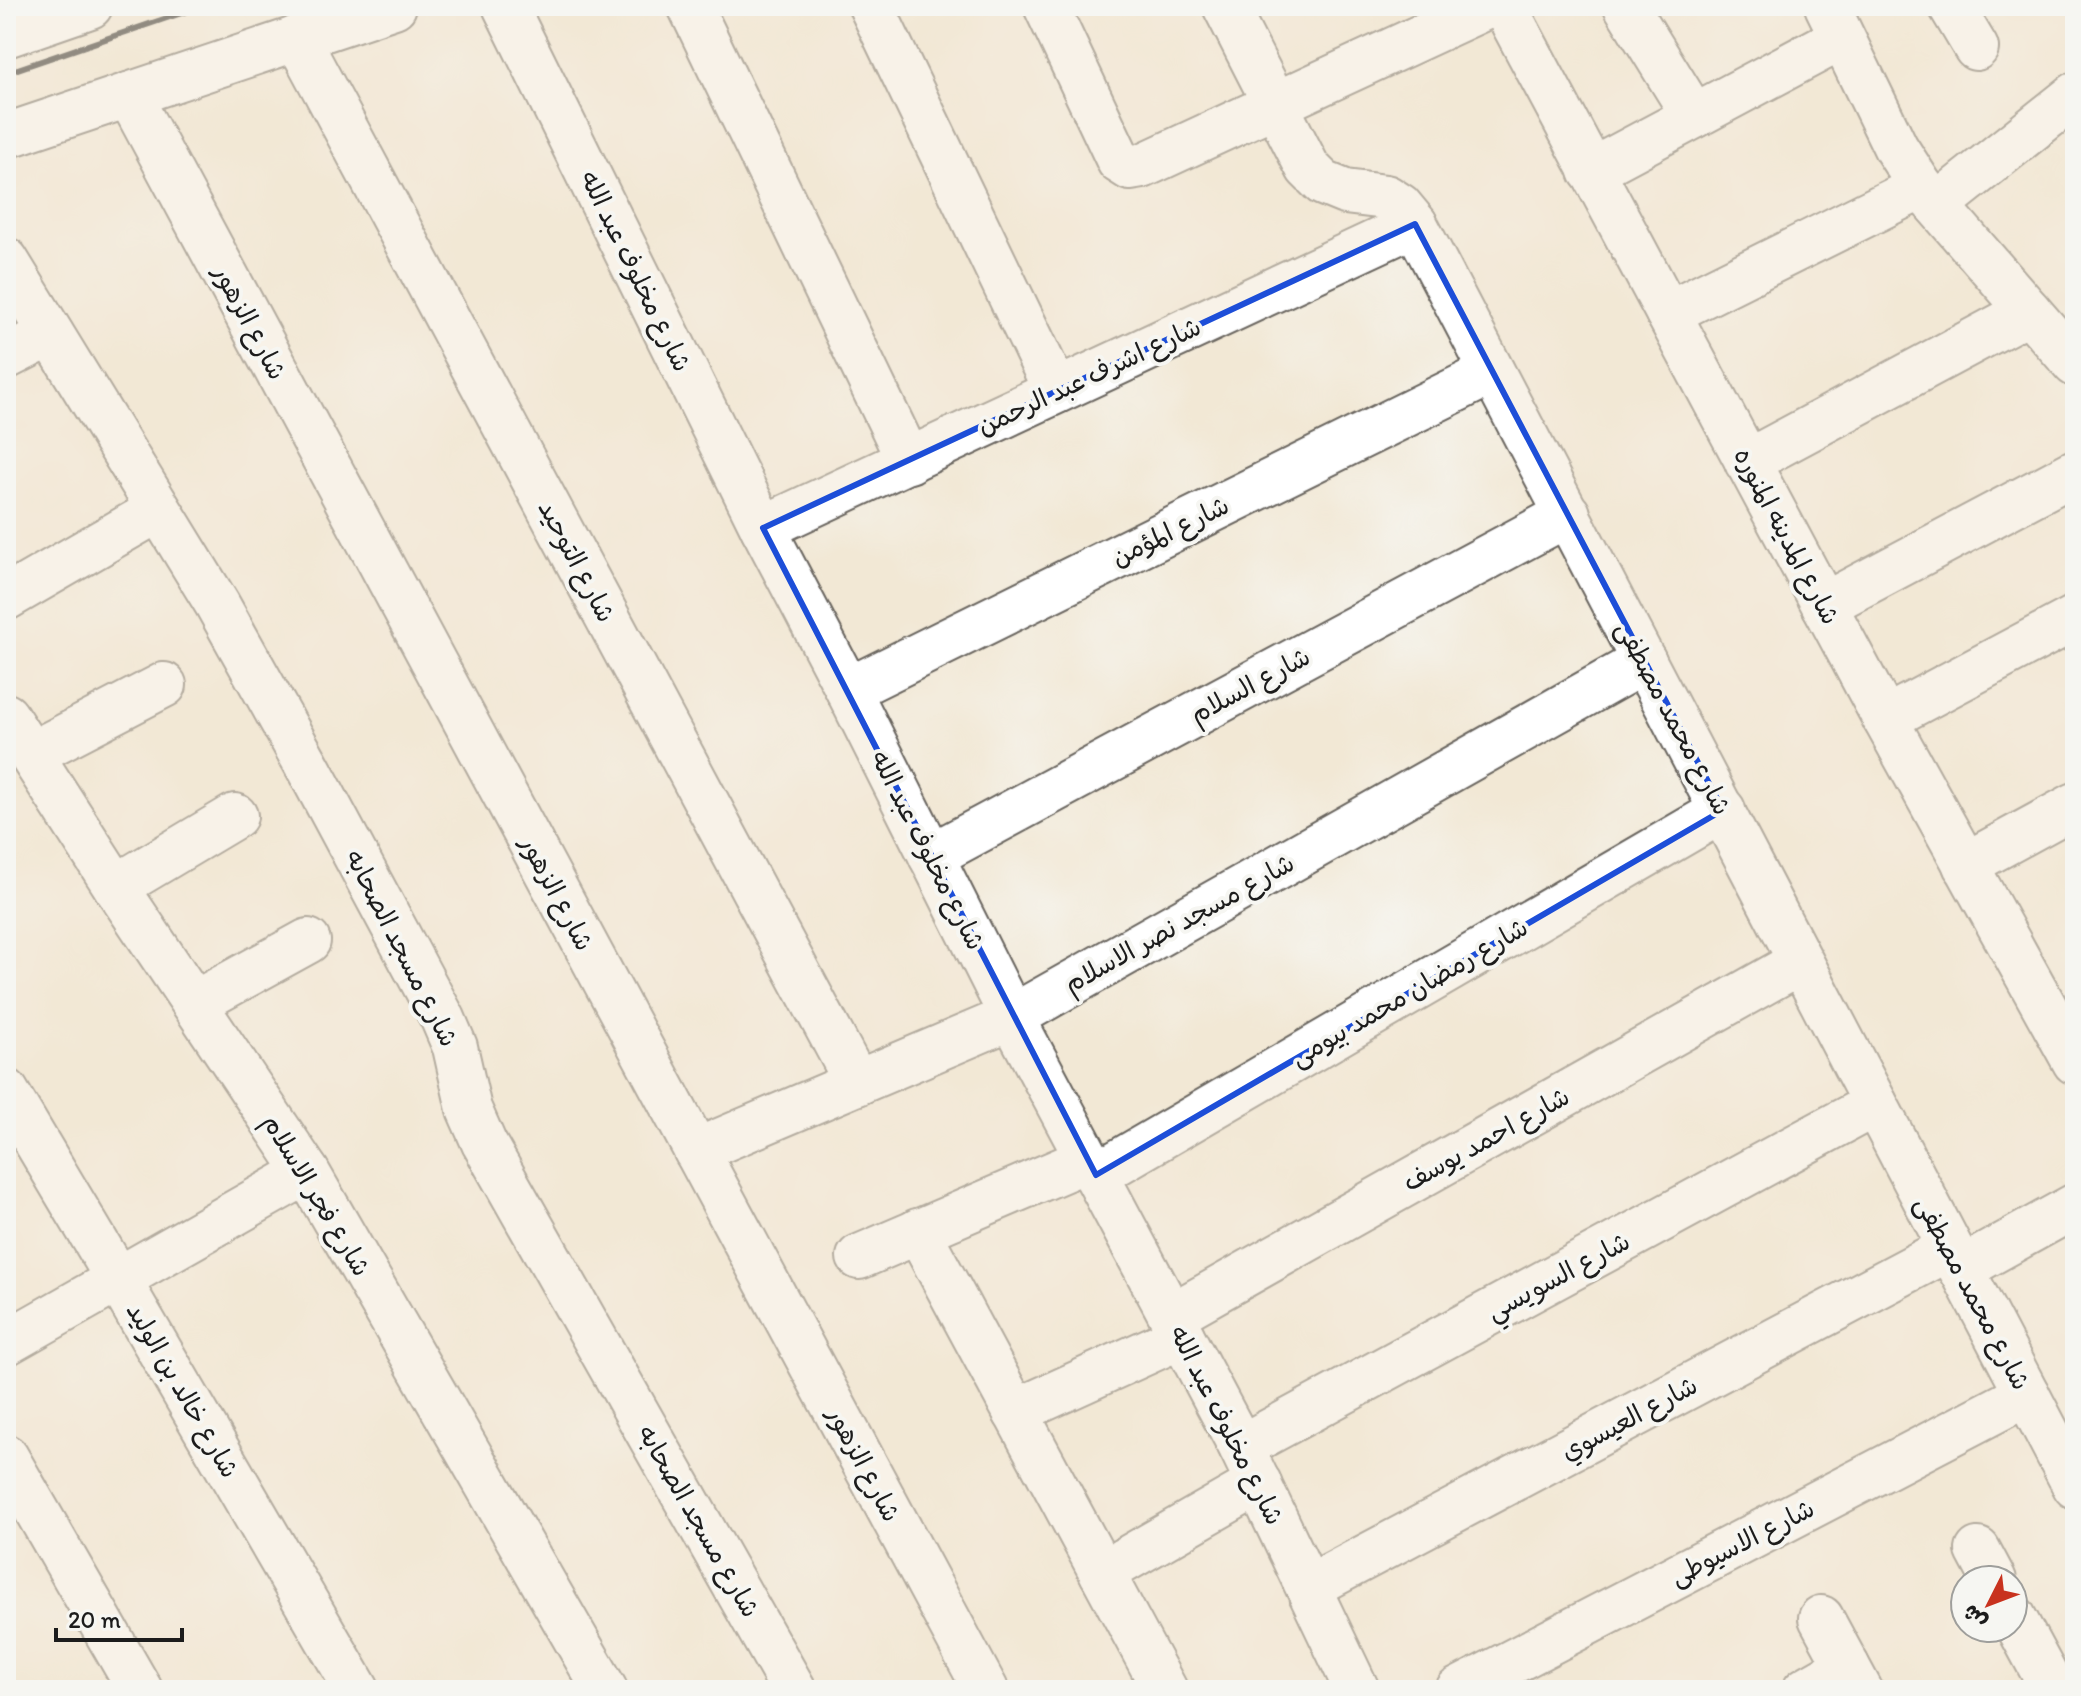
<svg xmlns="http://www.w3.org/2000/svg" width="2081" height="1696" viewBox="0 0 2081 1696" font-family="Itim,'Playpen Sans Arabic',sans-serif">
<rect width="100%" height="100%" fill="#f6f6f2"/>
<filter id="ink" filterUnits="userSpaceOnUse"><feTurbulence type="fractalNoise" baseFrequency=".0125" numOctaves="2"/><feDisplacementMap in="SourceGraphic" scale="16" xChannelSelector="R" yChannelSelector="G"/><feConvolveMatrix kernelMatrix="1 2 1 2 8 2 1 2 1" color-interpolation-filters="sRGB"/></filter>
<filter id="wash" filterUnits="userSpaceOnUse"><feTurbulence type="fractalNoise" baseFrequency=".006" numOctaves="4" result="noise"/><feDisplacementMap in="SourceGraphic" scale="32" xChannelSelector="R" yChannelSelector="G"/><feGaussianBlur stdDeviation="1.8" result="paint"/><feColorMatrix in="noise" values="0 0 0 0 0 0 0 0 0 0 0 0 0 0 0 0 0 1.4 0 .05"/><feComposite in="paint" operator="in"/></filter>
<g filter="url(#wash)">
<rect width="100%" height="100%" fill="#f2e8d5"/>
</g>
<g filter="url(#ink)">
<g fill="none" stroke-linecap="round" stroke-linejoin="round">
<defs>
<g id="minor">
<path d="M505 6 763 528 848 690 1012 1017 1241 1447 1357 1690"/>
<path d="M690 6 909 461"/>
<path d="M871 6 1056 391"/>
<path d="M1046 6 1119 161 1130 168 1142 166 1488 6"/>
<path d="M1225 6 1308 168 1323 183 1345 192 1386 197 1400 206 1415 224 2075 1486"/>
<path d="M1504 6 1885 719 2075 1062"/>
<path d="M1626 6 1694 116"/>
<path d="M1827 6 1896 148 1921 187 2075 364"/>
<path d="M1951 6 1976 48"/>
<path d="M6 35 90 6"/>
<path d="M297 38 857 1083"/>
<path d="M129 95 986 1690"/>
<path d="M6 136 394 6"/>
<path d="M1591 171 1841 38"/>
<path d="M1937 205 2075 95"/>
<path d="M6 260 217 604 309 769 443 1019 455 1047 469 1109 484 1143 794 1690"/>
<path d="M1668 313 1921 187"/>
<path d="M6 357 51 334"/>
<path d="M1747 462 2029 311"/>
<path d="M763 528 1415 224"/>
<path d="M6 598 158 510"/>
<path d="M1824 605 2075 472"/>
<path d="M848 690 1492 372"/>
<path d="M6 716 116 887 307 1172 605 1690"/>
<path d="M1885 719 2075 618"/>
<path d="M31 754 164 685"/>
<path d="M931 856 1568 514"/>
<path d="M1965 865 2075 805"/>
<path d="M116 887 235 816"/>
<path d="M195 1003 308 941"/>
<path d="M6 1091 118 1279 357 1690"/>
<path d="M696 1151 1012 1017 1644 661"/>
<path d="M1096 1175 1723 810"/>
<path d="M918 1231 1165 1690"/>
<path d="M859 1257 1088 1159"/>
<path d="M1961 1269 2075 1206"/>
<path d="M1171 1316 1800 962"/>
<path d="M6 1343 307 1172"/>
<path d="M1015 1412 1182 1336"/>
<path d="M1241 1447 1875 1104"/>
<path d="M6 1457 140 1690"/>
<path d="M1978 1550 1994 1580"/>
<path d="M1102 1573 1259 1483"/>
<path d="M1309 1587 1950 1248"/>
<path d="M2013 1616 2053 1690"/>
<path d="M1821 1618 1860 1690"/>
<path d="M1458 1690 2027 1394"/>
<path d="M1805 1690 1847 1666"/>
</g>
</defs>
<use href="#minor" stroke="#67635d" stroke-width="48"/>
<use href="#minor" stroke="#fff" stroke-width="44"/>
<path stroke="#1c1c1c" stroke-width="6" d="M6 73 202 6"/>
</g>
</g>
<path d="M0 0H2081V1696H0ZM1415 224 1723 810 1096 1175 763 528Z" fill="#f2e8d5" fill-opacity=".55" fill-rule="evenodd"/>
<path fill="none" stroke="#1d4ed8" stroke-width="6" stroke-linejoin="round" d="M1415 224 1723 810 1096 1175 763 528Z"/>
<g text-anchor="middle" stroke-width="8" stroke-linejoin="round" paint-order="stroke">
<g font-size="26" fill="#1c1c1c" stroke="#f6f6f2">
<text transform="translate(636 271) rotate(64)" y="9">شارع مخلوف عبد الله</text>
<text transform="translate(250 322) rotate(62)" y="9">شارع الزهور</text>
<text transform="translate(1089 376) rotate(-25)" y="9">شارع اشرف عبد الرحمن</text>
<text transform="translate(1170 531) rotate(-26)" y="9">شارع المؤمن</text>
<text transform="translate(1787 536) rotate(62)" y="9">شارع المدينه المنوره</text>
<text transform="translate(577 561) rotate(62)" y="9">شارع التوحيد</text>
<text transform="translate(1250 685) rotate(-28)" y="9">شارع السلام</text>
<text transform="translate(1674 718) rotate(62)" y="9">شارع محمد مصطفى</text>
<text transform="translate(928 850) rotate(63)" y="9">شارع مخلوف عبد الله</text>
<text transform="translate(557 893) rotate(62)" y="9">شارع الزهور</text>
<text transform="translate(1179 923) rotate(-29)" y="9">شارع مسجد نصر الاسلام</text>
<text transform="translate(402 948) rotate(63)" y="9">شارع مسجد الصحابه</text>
<text transform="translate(1409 992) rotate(-30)" y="9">شارع رمضان محمد بيومى</text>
<text transform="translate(1486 1139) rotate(-29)" y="9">شارع احمد يوسف</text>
<text transform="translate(317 1195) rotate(59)" y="9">شارع فجر الاسلام</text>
<text transform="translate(1558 1276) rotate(-28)" y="9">شارع السويسي</text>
<text transform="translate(1973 1293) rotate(62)" y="9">شارع محمد مصطفى</text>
<text transform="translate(183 1390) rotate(60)" y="9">شارع خالد بن الوليد</text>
<text transform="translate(1629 1418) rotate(-28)" y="9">شارع العيسوي</text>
<text transform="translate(1227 1425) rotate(63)" y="9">شارع مخلوف عبد الله</text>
<text transform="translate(864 1464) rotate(62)" y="9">شارع الزهور</text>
<text transform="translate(699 1521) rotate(60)" y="9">شارع مسجد الصحابه</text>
<text transform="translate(1742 1542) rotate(-27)" y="9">شارع الاسيوطى</text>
</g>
</g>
<rect width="2081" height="1696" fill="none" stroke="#f6f6f2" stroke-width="32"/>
<g transform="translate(1989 1604) rotate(228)"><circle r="38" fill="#f6f6f2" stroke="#9f9f9c" stroke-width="2"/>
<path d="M0-6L14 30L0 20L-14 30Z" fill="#c8321e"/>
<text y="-12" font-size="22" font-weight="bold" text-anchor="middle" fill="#1c1c1c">ش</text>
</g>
<path d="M56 1628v12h126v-12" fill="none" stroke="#1c1c1c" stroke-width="4"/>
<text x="68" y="1628" font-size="24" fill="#1c1c1c" stroke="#f6f6f2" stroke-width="6" paint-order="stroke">20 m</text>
</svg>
